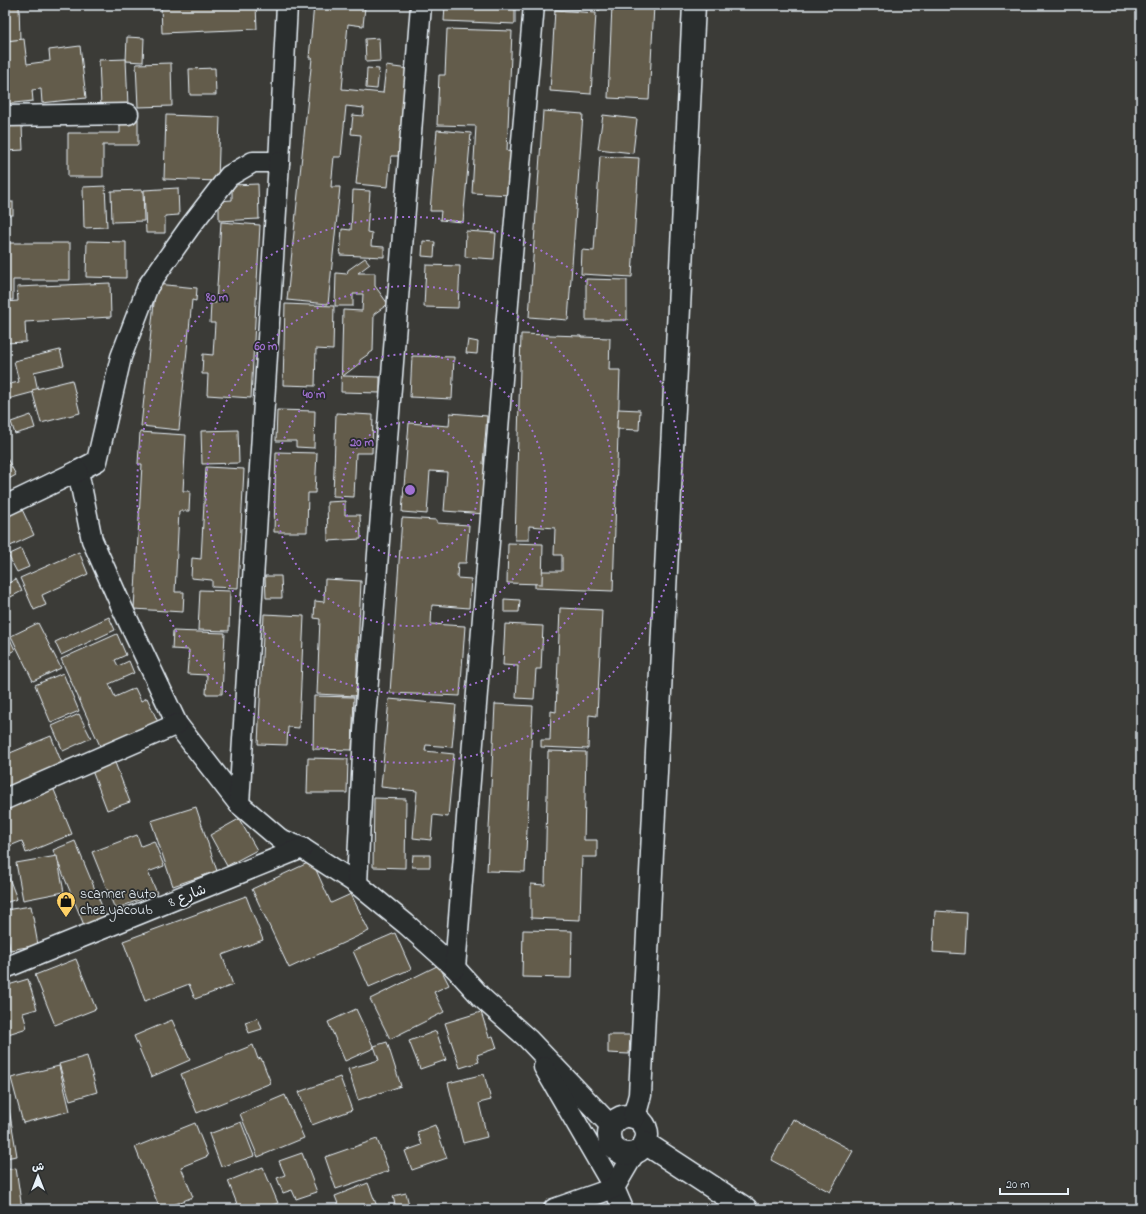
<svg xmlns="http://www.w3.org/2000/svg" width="1146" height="1214" viewBox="0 0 1146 1214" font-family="'Indie Flower','Playpen Sans Arabic',sans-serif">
<rect width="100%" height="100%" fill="#3b3b37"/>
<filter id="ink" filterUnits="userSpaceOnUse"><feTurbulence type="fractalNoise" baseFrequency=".025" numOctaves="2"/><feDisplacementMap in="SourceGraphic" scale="8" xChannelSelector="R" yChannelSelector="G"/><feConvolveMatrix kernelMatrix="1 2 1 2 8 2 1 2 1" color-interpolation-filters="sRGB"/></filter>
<g filter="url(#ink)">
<g fill="#645c4c" stroke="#e8f1f8">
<path d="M5 5H19L20 40 5 41Z"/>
<path d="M161 5H256L257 29 162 33Z"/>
<path d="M314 5H355L365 7 363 26 348 24 342 89 383 93 386 66 409 69 399 156H391L388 187 356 184 361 135 351 134 353 115 363 116 364 108 346 106 341 157H334L331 187H340L328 304 287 300 312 58H309Z"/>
<path d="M445 5H515V24L444 21Z"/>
<path d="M555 5H600V10L554 8Z"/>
<path d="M612 5H654L649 100 608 98Z"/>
<path d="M555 10 596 13 591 94 550 91Z"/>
<path d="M447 29 512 31 507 151 511 152 510 195 472 193 476 126 437 125 439 75H445Z"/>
<path d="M127 37 144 38 143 62 126 61Z"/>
<path d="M379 38 380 61 366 62 365 39Z"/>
<path d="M24 39 27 64 50 61 49 50 80 46 86 98 42 103 41 89 32 90 33 101 5 104V65L6 64 5 41Z"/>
<path d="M126 59 128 106 101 107 99 60Z"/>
<path d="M171 63 172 106 138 107 136 64Z"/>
<path d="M215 68 216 95H190L189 69Z"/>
<path d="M367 68 379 69 377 89 366 88Z"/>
<path d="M543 111 583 114 568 320 529 317Z"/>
<path d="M166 115 220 117 218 181 164 179Z"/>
<path d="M603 115 637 119 633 153 598 149Z"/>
<path d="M120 119H138V145H103V177H68V133H120Z"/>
<path d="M5 126H22L23 150 5 151Z"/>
<path d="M437 130 471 133 463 222 440 220 441 211H430Z"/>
<path d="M600 156 639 158 632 277 581 274 582 250 594 251Z"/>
<path d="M258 184 259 219 219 221V201L232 200V185Z"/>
<path d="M105 186 107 227 84 228 83 187Z"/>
<path d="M178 188 179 215 165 216V233H146L144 190Z"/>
<path d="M143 190 144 221 112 222 111 191Z"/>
<path d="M353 190 370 191 367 232 372 233 371 246 384 247V257L340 255 342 229 351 230Z"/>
<rect x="5" y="202" width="8" height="13"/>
<path d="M221 222 260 225 251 398 207 395 208 374H202L203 354 213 355 215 323H210L211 303H216Z"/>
<path d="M466 231 496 233 494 259 465 257Z"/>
<path d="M87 241 126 242V278L86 277Z"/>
<path d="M423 241 435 242 434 257 422 256Z"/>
<path d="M5 243H70V280H13V300H5Z"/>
<path d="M365 258 370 264 358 273H375V286L388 304 374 314 373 351 360 360V363L343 376 380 377V393L341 392 343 310 362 311 363 294H353V306H335L336 273 347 274 348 270Z"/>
<path d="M426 265 460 266 458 308 424 307Z"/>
<path d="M586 279 627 280V320H586Z"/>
<path d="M110 283 111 317 25 322 26 342 5 343V302L18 301 17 287Z"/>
<path d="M156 284 197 288 196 301 192 300 179 430 141 426Z"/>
<path d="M285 304 334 306 333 350 316 349 315 386 283 385Z"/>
<path d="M521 334 581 336V337L610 338 609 370H620L613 591 535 588V571H562V555H554L555 528 529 526V540H515Z"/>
<path d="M468 340 478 342 477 354 466 353Z"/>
<path d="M60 350 64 365 34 372 38 391 8 399 5 385 19 382 14 361Z"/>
<path d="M412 356 454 357 452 399 410 397Z"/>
<path d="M72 380 80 413 41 423 32 390Z"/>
<path d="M618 409 640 410 639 430 617 429Z"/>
<path d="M277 410 315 411 314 448 296 447V441H276Z"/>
<path d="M336 413 373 415 372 453H356L354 497 333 496Z"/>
<path d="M450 413 487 416 483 464 488 465 485 514 444 511 447 472 430 471 427 514 402 512 409 423 449 426Z"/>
<path d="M31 415 35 428 15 434 11 422Z"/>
<path d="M238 430 239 463 202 464 201 431Z"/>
<path d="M140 432 186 435 183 491H190L189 511H179L175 592H184L183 612 134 609 142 464H138Z"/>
<path d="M276 452 317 453 315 493H308L307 532H274Z"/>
<path d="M5 455 16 475 5 481Z"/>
<path d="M206 467 244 469 238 588 212 587V580L191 578 192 558 201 559Z"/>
<path d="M345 501V515H360L361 539 328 541 327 502Z"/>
<path d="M20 505 34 535 6 548 5 511Z"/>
<path d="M402 518 437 520V523L469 525 466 563H458L457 578 471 579 469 608 432 605 431 624 465 626 460 696 390 693Z"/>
<path d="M508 543 543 544 542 584 507 583Z"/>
<path d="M21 549 29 567 17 572 8 555Z"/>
<path d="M79 552 88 574 42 595 46 605 34 610 20 578Z"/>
<path d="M265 576H281L282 598H266Z"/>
<path d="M16 579 22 591 5 600V585Z"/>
<path d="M325 579 361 581 356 696 317 694 320 619 314 618 315 601 324 602Z"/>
<path d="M200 590 230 591 229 631 198 630Z"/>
<path d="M504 599 520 600 519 612H504Z"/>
<path d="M560 608 602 610 597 716 589 715 588 749 541 747V740H550L551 711 556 712Z"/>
<path d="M264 614 304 616 299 728 288 727 287 745 258 744Z"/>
<path d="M109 617 115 630 61 655 55 642Z"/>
<path d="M38 623 61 668 33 681 11 636Z"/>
<path d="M505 624 543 626 541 669H536L534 699 516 698 518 666 503 665Z"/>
<path d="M5 628 15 650 5 655Z"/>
<path d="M173 631 225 633 222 694H206L207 675 187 674 189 650 172 649Z"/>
<path d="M117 634 126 655 115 660 118 666 129 661 134 673 109 684 115 697 135 688 141 701 147 698 158 722 101 748 61 659Z"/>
<path d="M63 673 79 711 51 723 35 685Z"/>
<path d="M314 696 354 697 352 750 313 749Z"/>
<path d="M389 699 456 705 452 747 426 745 425 751 454 754 448 817 433 815 431 840 413 838 417 791 381 787Z"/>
<path d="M495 704 533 706 525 872 487 871Z"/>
<path d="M79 714 91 738 63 751 52 726Z"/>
<path d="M51 736 63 766 5 790V740L10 753Z"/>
<path d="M548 751 586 752 584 840H597V857H582L580 920 531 918V884L545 885Z"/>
<path d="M308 758 348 759 347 793H307Z"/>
<path d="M114 760 130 802 107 810 91 768Z"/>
<path d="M52 785 72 834 26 853 22 841 5 848V804Z"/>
<path d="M374 798 406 799 405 868 373 867Z"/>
<path d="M196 807 217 871 173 886 151 821Z"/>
<path d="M239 819 257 850 227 866 210 835Z"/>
<path d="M137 835 141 846 154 841 164 866 148 872 157 893 115 909 92 852Z"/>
<path d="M75 841 106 916 84 925 53 850Z"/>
<path d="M413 855H430V867H412Z"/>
<path d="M57 856 64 892 23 900 16 863Z"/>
<path d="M312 861 331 903 351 894 369 931 289 968 252 889Z"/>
<path d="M6 870 17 899 5 903V871Z"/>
<path d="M246 896 263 940 222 955 233 985 195 999 189 984 145 1001 123 941Z"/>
<path d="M31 906 38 945 10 950 5 919V910Z"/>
<path d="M935 911 967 913 965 954 933 952Z"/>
<path d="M523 930 572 931 571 978 522 977Z"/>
<path d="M395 933 411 969 369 987 353 951Z"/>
<path d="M76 959 96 1009 55 1025 35 975Z"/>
<path d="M439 965 449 985 434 992 444 1012 390 1039 370 999Z"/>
<path d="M28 979 37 1009 23 1013 27 1028 5 1035V986Z"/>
<path d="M356 1009 374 1048 345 1061 328 1022Z"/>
<path d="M481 1012 489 1037 493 1036 497 1048 477 1055 479 1062 460 1068 445 1023Z"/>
<path d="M258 1018 262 1029 249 1033 245 1022Z"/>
<path d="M172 1020 190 1060 151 1077 134 1036Z"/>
<path d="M436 1031 446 1060 420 1069 409 1041Z"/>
<path d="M608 1035H630L629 1054 608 1053Z"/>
<path d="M387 1042 401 1086 358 1100 348 1069 379 1060 374 1046Z"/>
<path d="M253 1045 258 1059 261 1058 271 1083 197 1113 181 1074Z"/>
<path d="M87 1056 97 1092 70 1100 59 1064Z"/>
<path d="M59 1066 70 1111 23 1123 11 1078Z"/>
<path d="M484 1074 491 1100 479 1103 487 1137 463 1143 448 1083Z"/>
<path d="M340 1077 352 1110 312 1125 299 1092Z"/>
<path d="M285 1095 304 1138 258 1157 240 1114Z"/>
<path d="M9 1109 17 1156 5 1158V1110Z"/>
<path d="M793 1119 853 1151 830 1192 771 1160Z"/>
<path d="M241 1122 254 1156 221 1167 209 1134Z"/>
<path d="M195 1123 208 1156 181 1167 193 1197 163 1209H160L135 1147Z"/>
<path d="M435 1125 447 1158 412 1170 405 1151 422 1145 417 1132Z"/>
<path d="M377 1139 389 1171 336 1189 325 1157Z"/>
<path d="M302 1153 317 1192 296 1199 292 1190 283 1193 277 1178 285 1175 279 1161Z"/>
<path d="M263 1167 278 1203 262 1209H239L228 1181Z"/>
<path d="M16 1168 22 1209H5V1170Z"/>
<path d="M368 1183 378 1209H340L335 1196Z"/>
<path d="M406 1193 410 1209H396L393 1196Z"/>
</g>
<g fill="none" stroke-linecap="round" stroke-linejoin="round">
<defs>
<g id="street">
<path d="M287 5 279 162H253L229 176 189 228 148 286 121 357 97 461 78 471 92 540 124 612 177 724 239 804 280 839 302 848 357 884 406 924 455 968 482 998 528 1039 611 1126"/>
<path d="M5 116 128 114"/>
<path d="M5 506 78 471"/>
<path d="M5 799 177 724"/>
<path d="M239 804 279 162"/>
<path d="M357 884 364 732 421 5"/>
<path d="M5 968 302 848"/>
<path d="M455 968 511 266 534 5"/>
<path d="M544 1067 614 1188 623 1209"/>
<path d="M554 1209 614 1188 635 1152"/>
</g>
<g id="secondary">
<circle cx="628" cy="1135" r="19"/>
<path d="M634 1117 640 1095 694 5"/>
<path d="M645 1143 746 1209"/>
</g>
</defs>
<use href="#street" stroke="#e8f1f8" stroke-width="23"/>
<use href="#secondary" stroke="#e8f1f8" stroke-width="25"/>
<use href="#street" stroke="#2a2d2e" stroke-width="20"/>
<use href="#secondary" stroke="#2a2d2e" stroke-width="22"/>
</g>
</g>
<g fill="none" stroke="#a171d3" stroke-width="2" stroke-dasharray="2 4">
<circle cx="410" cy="490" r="68"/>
<circle cx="410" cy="490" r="136"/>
<circle cx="410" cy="490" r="204"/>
<circle cx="410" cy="490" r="273"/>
</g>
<defs>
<symbol id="shop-pin" viewBox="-11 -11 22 30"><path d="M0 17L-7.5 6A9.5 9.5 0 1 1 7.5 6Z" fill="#ffd166" stroke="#2a2d2e"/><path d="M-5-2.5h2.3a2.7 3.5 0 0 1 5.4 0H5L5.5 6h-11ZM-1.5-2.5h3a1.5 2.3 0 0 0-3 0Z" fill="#111"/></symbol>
</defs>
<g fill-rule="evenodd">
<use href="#shop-pin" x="55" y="890" width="22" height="30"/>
</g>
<g text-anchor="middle" stroke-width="3.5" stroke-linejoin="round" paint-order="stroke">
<g font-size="14" fill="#e8f1f8" stroke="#2a2d2e" text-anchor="start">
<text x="80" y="898">scanner auto<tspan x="80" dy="16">chez yacoub</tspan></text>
</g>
<g font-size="14" fill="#e8f1f8" stroke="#2a2d2e">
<text transform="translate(187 895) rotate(-22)" y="5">شارع 8</text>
</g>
</g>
<circle cx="410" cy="490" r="6" fill="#a171d3" stroke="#2a2d2e" stroke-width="2"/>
<g font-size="12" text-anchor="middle" font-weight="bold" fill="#a171d3" stroke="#2a2d2e" stroke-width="3.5" stroke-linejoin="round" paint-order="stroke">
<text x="217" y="301">80 m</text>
<text x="266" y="350">60 m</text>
<text x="314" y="398">40 m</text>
<text x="362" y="446">20 m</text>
</g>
<rect width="1146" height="1214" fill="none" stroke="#2a2d2e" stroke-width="20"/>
<rect x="10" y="10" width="1126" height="1194" fill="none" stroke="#e8f1f8" stroke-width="1.5" filter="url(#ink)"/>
<g transform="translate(38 1176)" stroke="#2a2d2e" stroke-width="3" paint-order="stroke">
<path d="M0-3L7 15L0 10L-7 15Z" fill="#e8f1f8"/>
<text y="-6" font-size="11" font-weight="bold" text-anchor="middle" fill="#e8f1f8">ش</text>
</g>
<path d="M1000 1188v6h68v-6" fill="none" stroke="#e8f1f8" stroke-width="2"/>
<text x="1006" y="1188" font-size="12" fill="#e8f1f8" stroke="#2a2d2e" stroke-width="3" paint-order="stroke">20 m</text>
</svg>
